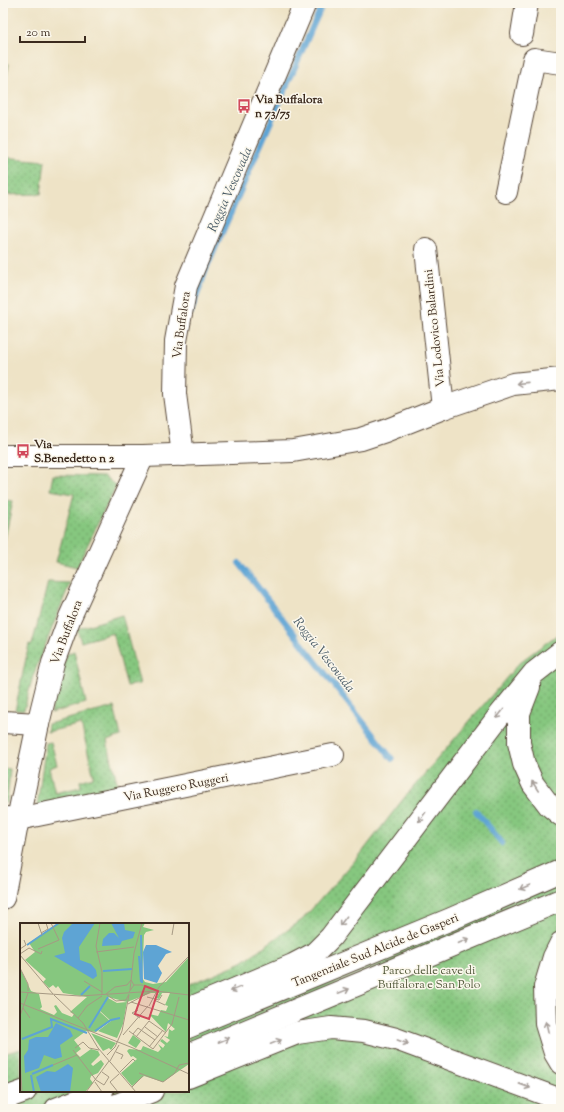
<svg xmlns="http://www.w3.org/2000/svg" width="564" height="1112" viewBox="0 0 564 1112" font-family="'Sorts Mill Goudy',serif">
<defs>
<pattern id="park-dots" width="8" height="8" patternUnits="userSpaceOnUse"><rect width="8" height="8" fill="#86c77f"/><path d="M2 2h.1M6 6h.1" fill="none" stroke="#6fa267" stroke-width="1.8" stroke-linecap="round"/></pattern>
</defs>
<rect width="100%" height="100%" fill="#fbf7ec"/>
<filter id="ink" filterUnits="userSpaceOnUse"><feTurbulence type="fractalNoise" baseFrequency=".025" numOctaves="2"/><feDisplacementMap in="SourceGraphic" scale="8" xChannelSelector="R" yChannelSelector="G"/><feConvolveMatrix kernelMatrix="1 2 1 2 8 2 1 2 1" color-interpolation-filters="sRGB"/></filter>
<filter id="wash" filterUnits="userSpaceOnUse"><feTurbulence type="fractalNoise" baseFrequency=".012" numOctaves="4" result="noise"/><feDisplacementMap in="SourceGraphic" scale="16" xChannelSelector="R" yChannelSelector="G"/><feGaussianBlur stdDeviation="0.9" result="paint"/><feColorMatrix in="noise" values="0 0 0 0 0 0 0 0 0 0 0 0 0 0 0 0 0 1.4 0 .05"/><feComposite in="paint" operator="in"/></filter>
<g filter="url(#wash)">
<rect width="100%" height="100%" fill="#eee3c6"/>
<g fill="url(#park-dots)" stroke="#60784e">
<path d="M3 62 9 64 3 94Z"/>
<path d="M3 157 45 161 41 194 3 195Z"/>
<path d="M53 475 104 476 116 486 77 567 56 562 74 494 50 490Z"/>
<path d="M3 500 13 501 3 547Z"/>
<path d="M48 582 70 583 33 676 24 710H15L17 701 29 644 32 645Z"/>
<path d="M122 615 140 684 127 686 113 633 81 642 77 629Z"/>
<path d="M561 632V1109H3V1054L21 1049V1091H188V985L242 962 302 920 360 855 404 798 520 662Z"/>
<path d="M74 651 86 703 51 713 56 687 67 654Z"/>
<path d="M114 707 121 736 107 741 118 786 37 806 46 743 51 742 57 765 49 768 55 793 81 787 80 781 94 777 81 724 47 732 48 724Z"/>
<path d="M3 768 10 769 7 803H3Z"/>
</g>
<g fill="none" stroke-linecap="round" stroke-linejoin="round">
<g stroke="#5ea4d4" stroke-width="6">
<path d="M191 312 207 267 323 3"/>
<path d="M239 563 392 759"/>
<path d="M476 811 502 843"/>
</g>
</g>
</g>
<g filter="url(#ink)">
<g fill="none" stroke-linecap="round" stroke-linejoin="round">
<defs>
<g id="minor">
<path d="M522 34 527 3"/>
<path d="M506 192 534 59 561 63"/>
<path d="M426 249 443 408"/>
<path d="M183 455 175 394 176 341 186 286 305 3"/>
<path d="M3 456H143L293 451 361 439 385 431 443 408 513 384 561 379"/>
<path d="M3 722 38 724"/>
<path d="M5 818 18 819 333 755"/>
<path d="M3 898 18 819 38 724 53 663 70 617 143 456"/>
</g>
<g id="highway">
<path d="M529 687 519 713V743L524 764 533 784 549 805 561 815"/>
<path d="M561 943 554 957 545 987 546 1024 555 1053 561 1063"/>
<path d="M188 1009 293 965 314 954 331 937 499 716 534 673 561 652"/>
<path d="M188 1027 451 919 561 871"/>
<path d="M188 1055 561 900"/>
<path d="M188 1077 297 1033 331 1028 364 1031 396 1039 561 1100"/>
<path d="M3 1099 25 1091"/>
<path d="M56 1109 102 1091"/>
<path d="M107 1109 152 1091"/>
</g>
</defs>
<use href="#minor" stroke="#564637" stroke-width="24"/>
<use href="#highway" stroke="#564637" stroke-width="24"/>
<use href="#minor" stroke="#fff" stroke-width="22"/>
<use href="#highway" stroke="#fff" stroke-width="22"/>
</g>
<defs><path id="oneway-shaft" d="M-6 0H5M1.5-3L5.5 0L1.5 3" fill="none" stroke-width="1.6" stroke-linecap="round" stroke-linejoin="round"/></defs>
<g stroke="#a79f9a">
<use href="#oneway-shaft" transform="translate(522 383) rotate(174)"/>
<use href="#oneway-shaft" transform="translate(500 714) rotate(129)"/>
<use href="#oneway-shaft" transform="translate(535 786) rotate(-123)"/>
<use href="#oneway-shaft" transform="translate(422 817) rotate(127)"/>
<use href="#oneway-shaft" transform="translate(525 887) rotate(157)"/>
<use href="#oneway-shaft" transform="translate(343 921) rotate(127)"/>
<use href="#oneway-shaft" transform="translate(464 941) rotate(-23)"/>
<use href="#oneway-shaft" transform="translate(236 989) rotate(157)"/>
<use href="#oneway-shaft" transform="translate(344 991) rotate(-22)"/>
<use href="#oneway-shaft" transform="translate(547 1027) rotate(-103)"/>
<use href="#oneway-shaft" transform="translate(224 1040) rotate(-22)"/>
<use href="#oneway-shaft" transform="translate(276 1042) rotate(-22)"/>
<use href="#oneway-shaft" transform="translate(403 1042) rotate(20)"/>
<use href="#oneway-shaft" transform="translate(525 1086) rotate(20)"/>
</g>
</g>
<defs>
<symbol id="bus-bare" viewBox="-9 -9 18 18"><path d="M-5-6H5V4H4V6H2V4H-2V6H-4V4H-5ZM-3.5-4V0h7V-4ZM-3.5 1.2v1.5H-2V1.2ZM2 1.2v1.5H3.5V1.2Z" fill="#d1495b" stroke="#fbf7ec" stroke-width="2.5" paint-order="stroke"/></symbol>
</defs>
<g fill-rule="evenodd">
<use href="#bus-bare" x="234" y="96" width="20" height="20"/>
<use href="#bus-bare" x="13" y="441" width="20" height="20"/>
</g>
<g text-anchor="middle" stroke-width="3" stroke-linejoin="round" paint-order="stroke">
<g font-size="12" font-weight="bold" fill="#3b2a1e" stroke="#fbf7ec" text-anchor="start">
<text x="255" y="103">Via Buffalora<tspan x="255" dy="14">n 73/75</tspan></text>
<text x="34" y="448">Via<tspan x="34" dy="14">S.Benedetto n 2</tspan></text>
</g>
<g font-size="12" fill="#3b2a1e" stroke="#fbf7ec">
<text transform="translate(181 325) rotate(-82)" y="4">Via Buffalora</text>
<text transform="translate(434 328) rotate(-96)" y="4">Via Lodovico Balardini</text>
<text transform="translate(66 632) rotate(-69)" y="4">Via Buffalora</text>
<text transform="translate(176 787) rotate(-11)" y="4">Via Ruggero Ruggeri</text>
<text transform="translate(375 950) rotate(-22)" y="4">Tangenziale Sud Alcide de Gasperi</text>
</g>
<g font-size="12" fill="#52593b" stroke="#fbf7ec">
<text x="429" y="974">Parco delle cave di<tspan x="429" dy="14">Buffalora e San Polo</tspan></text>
</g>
<g font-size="13" font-style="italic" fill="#495b67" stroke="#fbf7ec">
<text transform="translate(229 189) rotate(-66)" y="5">Roggia Vescovada</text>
<text transform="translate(325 654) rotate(52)" y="5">Roggia Vescovada</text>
</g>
</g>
<g transform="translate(20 923)">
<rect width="169" height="169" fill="#eee3c6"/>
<path d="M88 75 97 80 107 79 103 101 97 115 78 108 91 98 80 88Z" fill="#86c77f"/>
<path d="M39 0H125L123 4 134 7 126 9 124 12 122 55 125 59 133 61 146 59 169 34V141L143 159 124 153 112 163 101 150 117 136 113 133 111 134 107 128 109 126 121 127 123 123 138 129 141 126 138 121 143 125 145 122 140 118 142 116 147 120 150 117 144 113 148 114 149 106 152 108 155 106 148 100 146 109 129 91 138 93 141 87 146 88 148 83 145 82 150 70H142L139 76 136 75 139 70H131L107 79 88 74 79 88 90 98 76 109 66 108 54 117 61 126 56 130 60 134 71 126 78 128 80 132 71 141 73 143 81 137 84 141 78 150 71 153 70 156 73 160 65 169H0V45L11 68 19 71 22 84 20 86 34 92 37 89 34 83 36 82 42 90 52 94 54 91 50 89 67 74 43 70 38 63 36 65 33 62 29 65 23 59 26 56 5 37 15 29 9 20ZM71 110 96 120 91 127 89 125 83 128ZM113 112 121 118 116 125 108 120Z" fill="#86c77f"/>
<path d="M53 0H75L59 24 60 37 71 41 76 47 77 53 73 56 34 33 45 30 42 15 44 9ZM91 0H104L105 7 115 9 113 15 102 18 100 22 82 23 83 16 89 10H94L99 15ZM126 22H136L152 29 146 31 138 43 142 50 137 60 124 56 123 29ZM36 100 50 107 53 113 40 122 42 134 35 136 24 132 19 145 5 150 4 133 8 127 9 117 16 114H28ZM48 141 53 145 50 169H21L16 154 27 148 35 149Z" fill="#5ea4d4"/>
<path fill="none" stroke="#5ea4d4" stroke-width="2" d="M121 12 122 60M7 22 39 0M119 33 121 59M83 48 112 46M61 72 70 63M69 105 88 74M75 108 91 97 100 95M2 116 32 104 31 96 67 110M12 151 33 142M11 152 14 169"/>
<path fill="none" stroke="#a69983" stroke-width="1" d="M18 0 22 12M80 0 76 23 82 49V71M21 10 28 6 26 0M152 12 154 0M0 26 6 22 4 17M18 26 39 17 31 0M76 29 114 24M0 31 9 25 21 31 22 28M0 32 33 71M0 45 8 61V68M64 58 82 69M110 67 114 30 122 0M0 69 60 73 136 68 169 72M109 69 114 62H122L132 67M86 71 95 64 107 62 111 57 114 62M34 72 63 100 78 125 116 169M87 72 96 78 106 77 109 71M127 74 139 77 142 72M134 77 145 82M111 79 169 97M0 80 113 125 169 151M108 81 130 69M129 83 139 64 169 33M3 85 10 95M118 87 112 90 120 95M0 93 8 70M58 95 67 83 82 73M125 104 138 114M109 108 133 126 152 101 159 74M113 111 118 105 135 117M103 112 128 83M116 114 129 98 146 110M129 124 143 107M55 125 63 119 69 125 79 127M53 127 76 157M96 129 103 132 101 136M87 132 95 124 102 108 109 72M0 134 2 169M90 138 99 122M33 142 57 132M100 149 113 136 115 138M119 150 143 159 155 150 159 142 169 140M76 157 84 162 89 154 82 149M75 159 82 169M112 164 123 153M66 169 89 138M98 169 90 159 99 151"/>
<path fill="#d1495b" fill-opacity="0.15" stroke="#d1495b" stroke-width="2" d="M125 63 138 68 129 96 115 91Z"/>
<rect width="169" height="169" fill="none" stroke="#3b2a1e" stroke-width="2"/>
</g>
<rect width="564" height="1112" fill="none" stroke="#fbf7ec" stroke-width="16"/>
<path d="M20 36v6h65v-6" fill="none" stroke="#3b2a1e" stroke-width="2"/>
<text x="26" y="36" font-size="12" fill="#3b2a1e" stroke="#fbf7ec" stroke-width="3" paint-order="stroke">20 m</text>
</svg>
